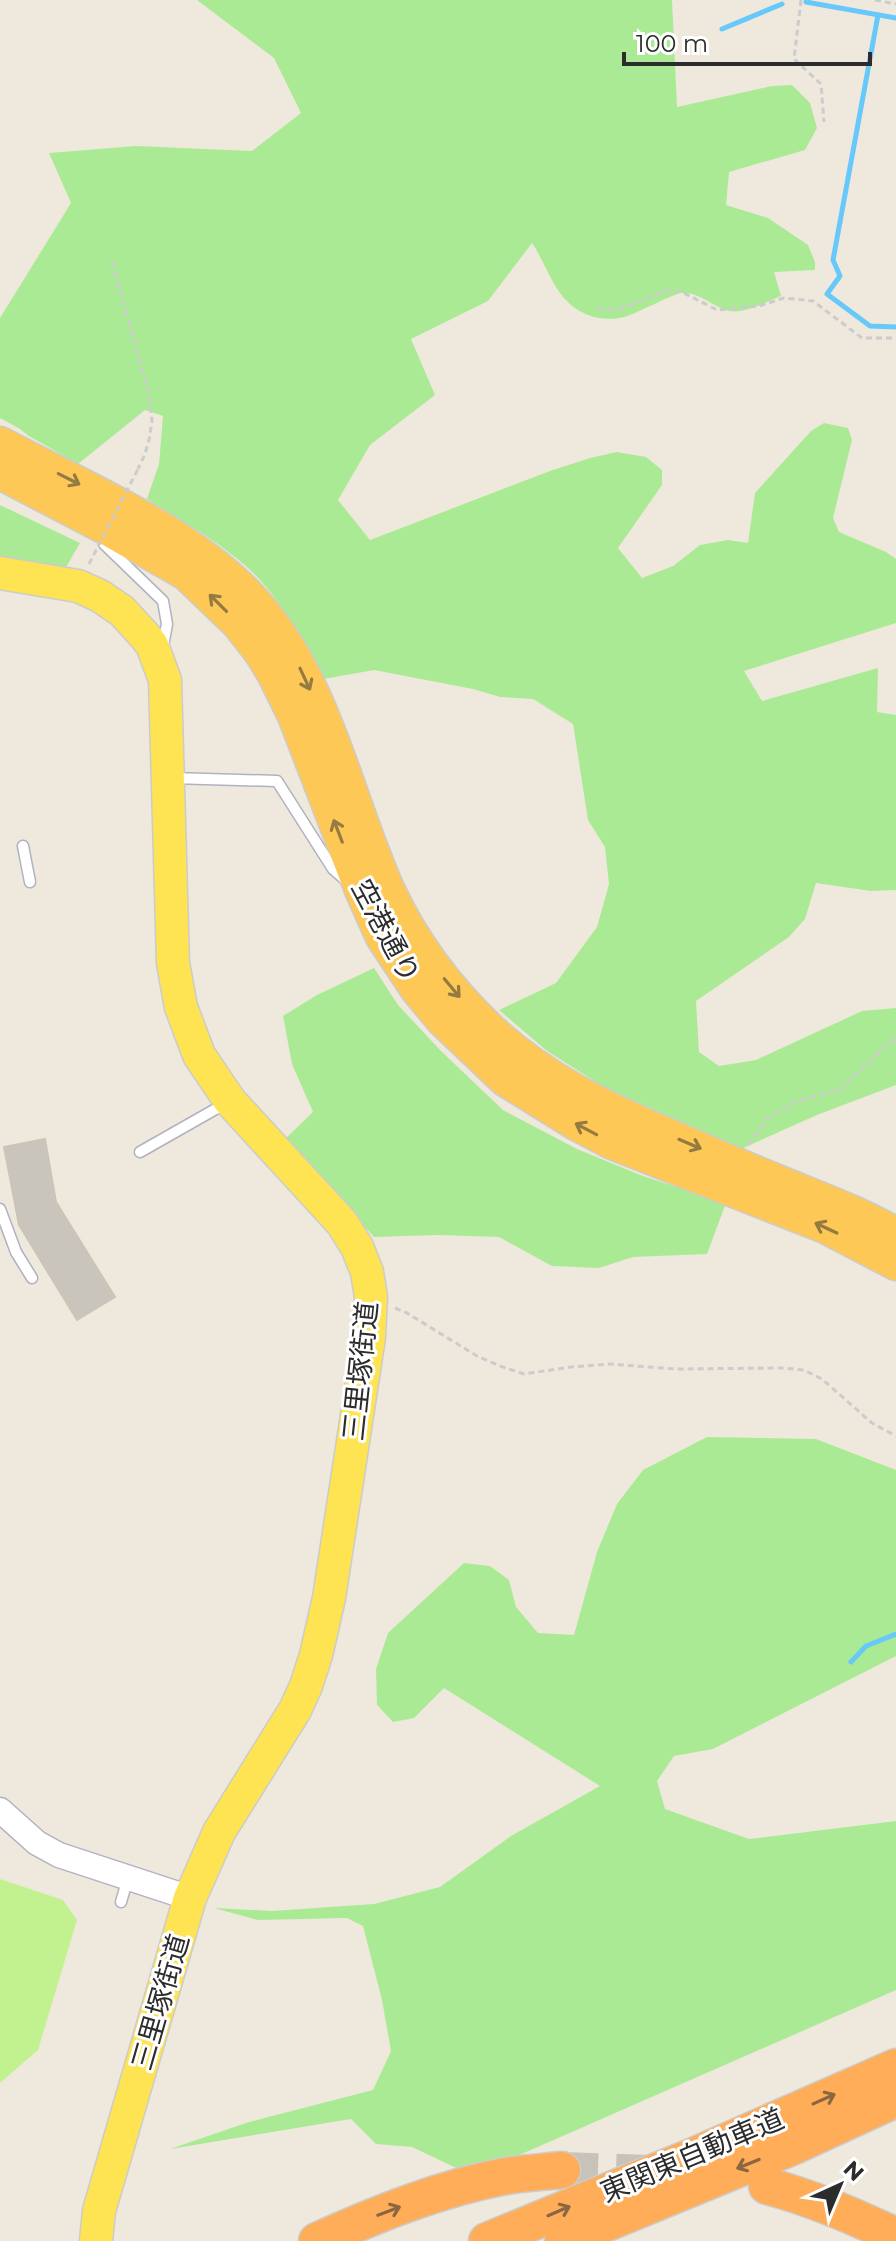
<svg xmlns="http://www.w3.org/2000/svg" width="896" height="2241" viewBox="0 0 896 2241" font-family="Montserrat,'Noto Sans JP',sans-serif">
<rect width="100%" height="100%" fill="#efe9dd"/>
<g fill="#abea95">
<path d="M197 0H672L677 107 772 86 792 85 810 103 817 128 805 150 729 172 726 205 768 218 808 245 815 262V270L774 272 781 296C768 301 754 309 740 311 719 315 703 291 682 293 673 294 641 311 630 315 606 324 580 317 563 297 550 281 543 259 532 243L488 301 411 339 435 395 370 445 338 500 370 540 550 471 590 458 617 452 646 457 662 470V485L618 548 642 578 673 566 700 545 728 540 748 543 755 493 811 431 824 423 848 428 852 440 833 518 839 532 886 552 896 559V623L744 671 762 701 878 668 877 712 896 715V890L871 891 816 883 805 919 789 937 696 1001 699 1052 719 1066 756 1060 862 1011 896 1008V1085L817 1115 741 1149 604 1087 547 1051 499 1010 556 983 597 927 609 884 605 847 588 820 573 724 533 699 500 697 473 689 374 670 324 679C300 636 276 588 236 558 209 536 177 518 147 499L159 464 163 416 145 410 78 464 29 436 20 429 0 418V318L71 203 49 153 136 146 252 151 301 113 274 58Z"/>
<path d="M0 505 80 543 65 569 0 557Z"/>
<path d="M374 968 398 1005 440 1050 503 1110 577 1149 643 1176 726 1203 707 1254 633 1257 599 1268 552 1266 499 1237 438 1235 374 1237 285 1139 313 1112 292 1064 283 1016 317 995Z"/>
<path d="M707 1437 816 1439 896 1470V1656L713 1749 674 1756 657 1781 665 1809 749 1839 896 1821V1990L508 2160 469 2174 412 2147 376 2144 351 2119 170 2149 249 2122 373 2090 391 2051 382 2000 363 1926 347 1918 258 1920 214 1908 272 1911 374 1904 440 1887 511 1836 600 1786 444 1688 414 1718 393 1722 377 1705 376 1669 388 1633 464 1563 490 1566 509 1580 516 1607 538 1633 574 1635 597 1552 617 1504 643 1470Z"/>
</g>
<path fill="#c1f28f" d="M0 1879 63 1900 77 1920 38 2050 0 2083Z"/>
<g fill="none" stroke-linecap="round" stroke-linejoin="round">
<g stroke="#67c8fa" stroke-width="5">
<path d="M806 2 896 18"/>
<path d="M878 15 833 260 840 276 827 294 870 326 896 327"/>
<path d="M722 29 782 4"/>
<path d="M851 1662 866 1646 896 1634"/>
</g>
</g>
<path fill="#cac5bc" stroke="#cbc5b6" stroke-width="2" d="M45 1139 56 1202 115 1297 77 1320 19 1225 4 1147Z"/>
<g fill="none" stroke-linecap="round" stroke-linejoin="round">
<path stroke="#c8c3ba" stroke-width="36" stroke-dasharray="36 18" stroke-linecap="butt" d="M562 2170 656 2173"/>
<defs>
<g id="service">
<path d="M106 540 104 544 163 601 167 624 163 646"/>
<path d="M171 778 277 781 333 869 349 883"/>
<path d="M23 846 30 882"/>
<path d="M140 1152 228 1102"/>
<path d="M0 1209 16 1252 32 1278"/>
<path d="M121 1902 128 1878"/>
</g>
<path id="tertiary" d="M0 1810 37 1843 59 1855 190 1898"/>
<path id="primary" d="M0 573 78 586 100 596 122 611 145 636 152 645 165 680 173 963 181 1007 199 1055 230 1101 342 1223 357 1247 367 1272 371 1297 369 1337 329 1598 316 1655 306 1686 295 1710 219 1832 190 1898 99 2211 96 2241"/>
<g id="trunk">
<path d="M0 443C83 487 192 532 255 602 327 683 346 795 389 891 413 942 448 989 489 1028 542 1078 605 1108 671 1136 710 1153 748 1169 787 1185 824 1200 862 1214 896 1234"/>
<path d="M0 473 111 531 186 574 238 624 260 652 274 675 294 716 361 890 382 937 417 990 442 1020 505 1080 576 1124 612 1143 825 1227 896 1264"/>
</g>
<g id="motorway">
<path d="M767 2186C812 2198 853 2216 896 2236"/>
<path d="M317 2241C377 2214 441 2188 506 2176 524 2173 544 2172 562 2170"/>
<path d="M487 2241 689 2158 896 2067"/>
<path d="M563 2241 794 2146 896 2099"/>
</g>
</defs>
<use href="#service" stroke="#b1b2c1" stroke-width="13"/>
<use href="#tertiary" stroke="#b1b2c1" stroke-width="27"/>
<use href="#primary" stroke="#ccc" stroke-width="35"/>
<use href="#trunk" stroke="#ccc" stroke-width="35"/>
<use href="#motorway" stroke="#ccc" stroke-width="39"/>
<g stroke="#ccc" stroke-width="3" stroke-dasharray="6 4" stroke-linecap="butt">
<path d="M801 0 794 59 821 84 824 122"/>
<path d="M875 0 896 4"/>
<path d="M112 262 149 394 152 421 149 440 145 454 138 469"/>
<path d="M598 309H620L665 291H680L717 310 759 306 784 298 813 301 862 338H896"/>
<path d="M749 1145 767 1119 798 1101 840 1090 882 1049 896 1038"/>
<path d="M395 1308 407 1313 477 1356 500 1366 524 1374 571 1367 609 1364 676 1369 781 1368 804 1370 822 1379 872 1423 896 1436"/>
</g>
<use href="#service" stroke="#fff" stroke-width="10"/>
<use href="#tertiary" stroke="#fff" stroke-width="24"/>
<use href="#primary" stroke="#fee353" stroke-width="32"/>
<use href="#trunk" stroke="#fec856" stroke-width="32"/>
<use href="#motorway" stroke="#ffad58" stroke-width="36"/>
<path stroke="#ccc" stroke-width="3" stroke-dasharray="6 4" stroke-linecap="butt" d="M89 564 138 469"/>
</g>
<defs><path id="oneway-shaft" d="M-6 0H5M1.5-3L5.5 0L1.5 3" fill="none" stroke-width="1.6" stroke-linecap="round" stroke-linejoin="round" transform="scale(2)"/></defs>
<g stroke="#957a41">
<use href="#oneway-shaft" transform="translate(69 479) rotate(27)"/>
<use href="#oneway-shaft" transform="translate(218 603) rotate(-135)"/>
<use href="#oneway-shaft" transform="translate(305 679) rotate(65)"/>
<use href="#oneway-shaft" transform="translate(338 831) rotate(-111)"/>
<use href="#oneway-shaft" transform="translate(452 988) rotate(50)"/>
<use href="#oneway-shaft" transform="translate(586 1129) rotate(-152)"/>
<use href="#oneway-shaft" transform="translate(690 1144) rotate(23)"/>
<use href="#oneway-shaft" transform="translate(826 1228) rotate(-155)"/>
</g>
<g stroke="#8b6640">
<use href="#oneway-shaft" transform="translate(824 2099) rotate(-24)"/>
<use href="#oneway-shaft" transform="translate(748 2164) rotate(158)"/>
<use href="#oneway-shaft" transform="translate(389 2211) rotate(-21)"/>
<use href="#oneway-shaft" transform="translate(559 2211) rotate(-23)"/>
</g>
<g text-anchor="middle" stroke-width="6" stroke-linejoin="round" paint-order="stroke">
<g font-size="28" fill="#2c2c2c" stroke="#fff">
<text transform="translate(386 931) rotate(62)" y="10">空港通り</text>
<text transform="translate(360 1371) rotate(-84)" y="10">三里塚街道</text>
<text transform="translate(160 2002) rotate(-74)" y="10">三里塚街道</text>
<text transform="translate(692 2155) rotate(-23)" y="10">東関東自動車道</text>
</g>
</g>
<g transform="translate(840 2185) rotate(44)" stroke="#ffffff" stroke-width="6" paint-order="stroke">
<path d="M0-6L14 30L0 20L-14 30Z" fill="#2c2c2c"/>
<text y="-12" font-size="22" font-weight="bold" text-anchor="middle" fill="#2c2c2c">N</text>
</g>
<path d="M624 52v12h246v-12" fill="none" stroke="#2c2c2c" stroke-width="4"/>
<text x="636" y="52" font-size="24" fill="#2c2c2c" stroke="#ffffff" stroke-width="6" paint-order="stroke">100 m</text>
</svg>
